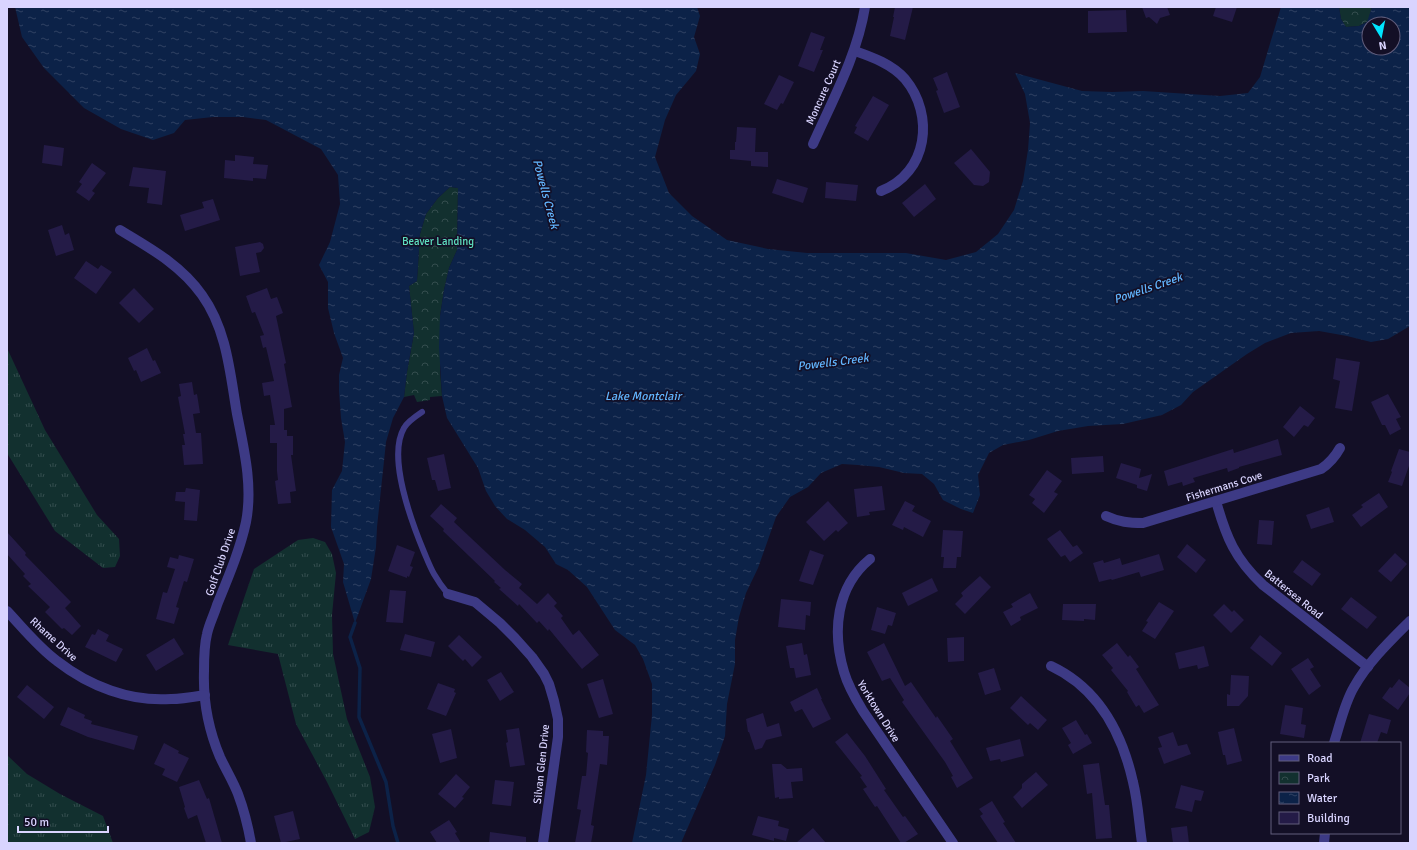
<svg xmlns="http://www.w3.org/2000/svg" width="1417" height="850" viewBox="0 0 1417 850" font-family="Signika,sans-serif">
<defs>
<pattern id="grass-tufts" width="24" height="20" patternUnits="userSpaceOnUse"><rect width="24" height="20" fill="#12302f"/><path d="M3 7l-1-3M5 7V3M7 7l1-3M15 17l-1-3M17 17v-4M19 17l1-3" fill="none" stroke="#344d4e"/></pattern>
<pattern id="park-crowns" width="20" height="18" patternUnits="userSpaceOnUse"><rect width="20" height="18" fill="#12302f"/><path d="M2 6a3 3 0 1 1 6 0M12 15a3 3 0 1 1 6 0" fill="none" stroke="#344d4e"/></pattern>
<pattern id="water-ripples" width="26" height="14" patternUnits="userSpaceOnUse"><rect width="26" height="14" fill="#0c2248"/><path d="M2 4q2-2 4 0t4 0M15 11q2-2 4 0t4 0" fill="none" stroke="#2f4163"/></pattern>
</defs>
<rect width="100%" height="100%" fill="#130f26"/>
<g fill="url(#grass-tufts)">
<path d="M7 348 45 430 97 515 119 539 120 556 115 567 103 568 55 531 7 453Z"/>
<path d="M313 538 325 542 332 554 336 573 332 615 333 654 347 719 370 777 375 807 369 832 355 839 327 782 296 724 278 654 228 645 254 569 298 540Z"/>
<path d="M7 755 27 774 60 794 103 816 113 843H7Z"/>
</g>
<g fill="url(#park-crowns)">
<path d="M1339 7H1372L1368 21 1359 26 1346 27 1341 19Z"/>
<path d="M450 187 458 188 457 250 449 268 444 290 440 316V371L442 396 430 397V400L417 402 414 395 404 397 407 372 414 333 409 286 417 281 420 234 426 214 438 198Z"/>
</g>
<path fill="url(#water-ripples)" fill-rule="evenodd" d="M15 7H697L700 16 694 37 700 54 696 71 676 95 665 120 655 157 669 193 692 216 727 240 768 249 807 253H906L946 260 976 252 998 234 1014 210 1023 181 1028 150 1030 123 1025 94 1015 73 1082 91 1112 92 1143 91 1220 96 1248 93 1260 77 1281 7H1339L1341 19 1346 27 1359 26 1367 22 1372 7H1410V326L1388 339 1371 342 1347 336 1319 331 1291 333 1265 343 1247 354 1193 392 1181 405 1162 415 1123 424 1088 426 1058 431 1029 440 1003 445 989 453 978 475 980 495 973 513 961 509 943 500 934 484 922 474 904 473 879 467 858 465 842 464 821 473 808 487 790 497 776 517 758 568 746 593 739 617 735 640V664L727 704 725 736 715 765 681 843H632L646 775 652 715V684L643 659 635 645 615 630 587 587 568 570 556 564 545 547 525 530 507 519 495 506 486 491 478 468 447 418 442 396 439 347 440 316 444 290 449 268 457 250 458 188 450 187 438 198 426 214 420 234 417 281 409 286 414 333 407 372 404 397 393 418 386 442 377 527 376 547 371 579 355 623 343 582 344 564 331 527 332 490 342 471 345 442 341 418 339 391V375L343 358 334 333 328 308V282L319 265 330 242 340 204 338 175 321 149 266 120 243 117H213L185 120 174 133 153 140 121 129 84 108 44 68 22 37ZM1369 24H1393V48H1369Z"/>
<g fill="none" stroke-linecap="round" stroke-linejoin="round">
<path stroke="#0c2248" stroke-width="3.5" d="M355 623 350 637 360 668 359 717 386 782 393 826 398 843"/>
</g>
<g fill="#241b47">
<path d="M895 7H913L905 40 890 36 894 17H893Z"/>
<path d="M1142 7H1167L1170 15 1160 18 1157 24 1149 17 1146 18Z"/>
<path d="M1216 7H1237L1232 22 1213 16Z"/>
<path d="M1126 10 1127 32 1088 33V11Z"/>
<path d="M811 32 825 37 820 50H823L814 72 798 66Z"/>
<path d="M947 72 960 107 944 113 936 91 938 90 933 78Z"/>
<path d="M779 75 794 82 783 104 781 103 777 110 764 104Z"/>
<path d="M873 96 889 105 868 141 854 133 857 127 855 126Z"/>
<path d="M737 127 756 128 755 152H768V167L751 166V161L730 159V150H735V142H736Z"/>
<path d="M44 145 64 148 62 166 42 163Z"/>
<path d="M971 149 990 172 989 182 983 186 974 185 954 163Z"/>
<path d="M235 155 254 157 253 164 268 165 266 179 253 178V181L224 178 225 160 235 161Z"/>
<path d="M92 163 106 173 92 191 95 193 89 201 76 192 82 184 79 182Z"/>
<path d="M133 167 166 171 162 205 147 203 149 188 129 186Z"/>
<path d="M777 179 808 188 803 203 772 193Z"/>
<path d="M826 182 858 185 856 201 825 198Z"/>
<path d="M925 184 936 199 914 217 902 203Z"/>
<path d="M213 199 220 220 185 231 180 215 204 208 202 202Z"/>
<path d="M62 225 65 235 69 233 74 250 56 256 48 230Z"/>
<path d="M260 242 263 244 264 248 261 252 256 253 260 272 240 276 235 247Z"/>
<path d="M86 261 98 269 101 265 112 272 96 294 74 278Z"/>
<path d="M134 288 154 309 139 323 119 303Z"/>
<path d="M267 288 271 299 277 297 283 313 276 316 286 363 284 364 292 407 284 409V430H287V436H293V455H291L296 491 290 492 291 503 278 504 275 481 278 480 277 471V443H270V425H275L270 395 264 396 262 383 274 381 266 347 263 348 260 336 264 335 255 312 252 313 246 296Z"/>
<path d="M147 348 153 361 155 360 161 373 141 382 136 370 134 371 128 358Z"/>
<path d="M1336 358 1360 362 1352 411 1335 408 1340 381 1333 379Z"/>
<path d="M192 382 194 395 197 394 200 413 193 414 196 433H201L203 464 184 465 182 445H185L183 434H185L178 397 181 396 179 384Z"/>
<path d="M1388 394 1401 417 1396 419 1401 429 1390 435 1385 425H1382L1371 402Z"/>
<path d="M1300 406 1315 418 1308 427 1304 425 1294 437 1283 427Z"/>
<path d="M1278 439 1282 455 1239 467V468L1228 472 1227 468 1193 478 1195 482 1183 486 1182 482 1168 486 1164 471 1233 449 1234 453Z"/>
<path d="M1399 449 1410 452V463L1402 486 1388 482 1392 472 1391 471Z"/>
<path d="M444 454 451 488 438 491 435 480H432L427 458Z"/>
<path d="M1103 456 1104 472 1072 474 1071 458Z"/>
<path d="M1121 463 1141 469 1139 478 1152 474 1147 491 1137 488V485L1116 478Z"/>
<path d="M1047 470 1062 481 1054 492 1058 494 1044 513 1032 503 1035 499 1029 495Z"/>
<path d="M882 486 885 510 869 512 870 515 857 517 854 489Z"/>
<path d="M186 488 200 490 197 521 184 520 185 502 175 501 176 492H185Z"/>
<path d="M1379 493 1388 507 1361 527 1352 515 1363 507 1361 505Z"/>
<path d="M828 501 848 523 838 532 836 530 824 541 806 522Z"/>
<path d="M905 501 915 506 912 511 931 521 923 537 904 527 903 530 892 525Z"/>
<path d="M441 504 457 518 454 522 505 570 522 584 519 588 537 604 548 593 557 603 554 606 563 616 561 618 573 635 579 630 599 655 582 669 549 629 548 631 539 621 537 623 519 604 518 606 499 589 501 588 494 582 495 581 443 531 444 529 430 516Z"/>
<path d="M1329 507 1334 522 1311 529 1306 515Z"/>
<path d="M1259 520 1274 521 1272 545 1257 544Z"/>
<path d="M943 530 963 531 961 557H957L956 568H943L944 557H941Z"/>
<path d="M1060 530 1073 547 1077 545 1083 553 1070 562 1065 555 1061 557 1047 539Z"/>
<path d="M7 532 26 553 25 555 71 602 65 608 81 626 72 635 64 628 62 629 45 612 50 607 28 586 31 584 23 576 25 574 7 554Z"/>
<path d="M1187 544 1206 560 1196 573 1177 557Z"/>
<path d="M397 545 415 552 410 566 413 567 409 577 407 576V578L388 571Z"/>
<path d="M810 550 824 555 813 585 799 581Z"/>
<path d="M1395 553 1407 564 1391 582 1378 571Z"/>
<path d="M1159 554 1164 570 1141 577 1139 572 1112 580 1111 579 1099 582 1093 563 1103 560 1104 563 1120 558 1122 565Z"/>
<path d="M179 555 194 559 187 582 184 581 176 607 179 608 174 624 156 619 163 592 167 593 175 569 167 567 170 557 178 559Z"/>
<path d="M1302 560 1321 574 1312 586 1293 572Z"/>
<path d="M980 576 991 587 965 614 955 604 963 596 961 593Z"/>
<path d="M932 578 938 591 908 606 902 593Z"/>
<path d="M390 590 406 591 403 623 386 622Z"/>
<path d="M1030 593 1038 608 1020 617 1021 620 1011 626 1003 612 1013 607 1011 604Z"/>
<path d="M1351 597 1377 617 1367 629 1341 609Z"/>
<path d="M781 599 811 602 810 616 806 615 805 630 778 627Z"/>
<path d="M1159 602 1174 611 1155 639 1142 631 1148 622 1146 621Z"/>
<path d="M1063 604H1096L1095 620 1084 619V621L1062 620Z"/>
<path d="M1224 604 1232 612 1234 610 1244 620 1231 633 1213 615Z"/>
<path d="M877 607 896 613 892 626 888 625 885 634 871 630Z"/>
<path d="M98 629 109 635 106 641 123 649 116 662 85 647 92 634 95 635Z"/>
<path d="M405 634 435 642 431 657 400 650Z"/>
<path d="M459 635 482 657 472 667 465 659 463 661 448 646Z"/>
<path d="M1260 635 1282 653 1272 666 1250 648Z"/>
<path d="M964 637V661L948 662 947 638Z"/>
<path d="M174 638 184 654 156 671 146 655Z"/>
<path d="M802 643 804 655 807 654 811 675 796 678 794 668H790L786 646Z"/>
<path d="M884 643 905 686 911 682 936 718 937 716 953 739 950 741 973 778 957 788 951 777 953 776 945 762 902 702 904 700 890 678 882 681 867 652Z"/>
<path d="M1117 643 1128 657 1130 655 1139 667 1136 669 1159 705 1144 713 1139 705 1136 707 1127 692 1128 691 1111 670 1113 668 1102 655Z"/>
<path d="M1204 646 1209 666 1198 669 1197 665 1179 669 1175 653Z"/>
<path d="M1308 658 1314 667 1310 669 1321 686 1309 695 1291 669Z"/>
<path d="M994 668 1001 690 985 695 978 673Z"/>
<path d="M501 672 514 692 500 701 487 680Z"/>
<path d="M1231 675 1249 676 1248 696 1239 706H1227V694L1230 695Z"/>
<path d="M603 679 613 714 599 718 587 684Z"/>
<path d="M1399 679 1410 688V693L1398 710 1382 698 1390 687 1392 688Z"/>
<path d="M438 683 455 689 454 692 456 693 446 716 427 709Z"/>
<path d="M27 685 54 707 44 719 17 697Z"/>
<path d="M817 688 822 699H821L831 719 813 728 802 709 795 712 790 702Z"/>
<path d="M1021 696 1047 720 1038 730 1030 723 1028 725 1010 708Z"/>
<path d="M1285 705 1303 708 1301 724 1306 725 1304 738 1280 734Z"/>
<path d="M68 707 85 715 84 718 92 721 91 724 138 736 134 750 88 737 60 725Z"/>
<path d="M763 713 767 727 779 723 782 736 766 740 762 748 755 750 749 732H748L746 719Z"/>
<path d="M1369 714 1391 720 1387 734 1381 732 1377 743H1360Z"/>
<path d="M1076 720 1085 735 1087 734 1092 743 1073 754 1068 745 1071 743 1062 728Z"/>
<path d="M519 728 525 765 510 767 506 743 508 742 506 730Z"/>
<path d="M1234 728 1242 761 1227 765 1225 755H1223L1218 732Z"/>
<path d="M451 729 457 758 440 763 432 734Z"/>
<path d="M587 730 603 731V736H609L607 765 600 764 591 825 594 826 591 843H575L581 810 577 809 582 776H586L588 753 586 752Z"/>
<path d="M1173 732 1178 746 1187 744 1191 754 1164 764 1158 748 1162 747 1158 737Z"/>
<path d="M847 733 865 756 886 789 884 790 903 817 905 816 918 834 904 843H901L877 806 875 807 863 789 867 787 860 777 862 776 835 742Z"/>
<path d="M1020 739 1024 756 1001 762 1000 759 990 761 986 748Z"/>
<path d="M164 743 179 751 178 753 189 758 177 782 162 775 165 769 154 764Z"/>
<path d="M1099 763 1105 805H1109L1112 838 1096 839 1092 793 1087 794 1083 765Z"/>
<path d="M772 764H781L787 769 802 768 803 781 791 782 793 798 779 799V797L775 798Z"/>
<path d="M1036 772 1048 785 1022 808 1013 797 1022 788V784Z"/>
<path d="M456 774 470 787 462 797 464 798 455 808 438 794Z"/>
<path d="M199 780 207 799 209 798 222 843H206L197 815 188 819 184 808 185 807 179 787Z"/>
<path d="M495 780 514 782 511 806 492 804Z"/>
<path d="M1181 785 1204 791 1201 801 1195 800 1192 812 1175 808Z"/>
<path d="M992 801 1005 822 1003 823 1016 843H998L980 816 983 814 979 809Z"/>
<path d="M293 811 300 839 281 843 274 816Z"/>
<path d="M758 816 779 821 778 826 789 829 786 841 774 838V841L752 835Z"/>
<path d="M449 820 457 832 455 833 461 843H437L430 832Z"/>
<path d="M1187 826 1189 843H1173L1171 828Z"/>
<path d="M813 828 826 843H796Z"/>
<path d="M490 832 526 837V843H489Z"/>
</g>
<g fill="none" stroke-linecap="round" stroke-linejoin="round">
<path stroke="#3d3a85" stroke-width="6" d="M422 412C416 416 407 422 404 428 387 457 412 523 424 552 427 559 430 567 434 574 438 581 443 588 448 594"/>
<g stroke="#3d3a85" stroke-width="10">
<path d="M855 51C872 57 892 64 905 79 935 115 928 173 881 191"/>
<path d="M813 144C833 99 857 56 865 7"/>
<path d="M120 230C150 248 181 265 202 295 227 330 230 373 237 414 244 449 253 486 246 522 240 550 228 578 217 605 214 615 209 624 207 634 204 646 204 659 204 671 203 700 209 731 220 757 226 770 233 781 238 794 244 810 248 826 251 843"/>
<path d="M1216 501C1226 537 1235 559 1263 585L1368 667"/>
<path d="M1106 516C1119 522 1129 523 1143 523L1321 469C1330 463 1335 457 1340 448"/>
<path d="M870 559C836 587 832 632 844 672 848 686 855 698 863 711L953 843"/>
<path d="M448 594 475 602 500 623 515 638 532 657 544 674 549 684 554 701 558 719V737L543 843"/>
<path d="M7 611C23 628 38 647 57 661 89 686 130 702 171 699 182 699 193 697 205 695"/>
<path d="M1051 666C1098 688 1122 733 1133 782 1138 802 1139 823 1142 843"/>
<path d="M1334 743C1340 725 1344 704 1354 687 1368 662 1390 641 1410 621"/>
<path d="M1324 843 1325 833"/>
</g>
</g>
<g text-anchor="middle" stroke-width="3.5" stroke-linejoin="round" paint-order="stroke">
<g font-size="11" fill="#d9d4ff" stroke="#130f26">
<text transform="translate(823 92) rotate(-66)" y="4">Moncure Court</text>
<text transform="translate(1224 486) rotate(-17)" y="4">Fishermans Cove</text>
<text transform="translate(220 562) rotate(-71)" y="4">Golf Club Drive</text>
<text transform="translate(1294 594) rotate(39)" y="4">Battersea Road</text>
<text transform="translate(54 639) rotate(42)" y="4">Rhame Drive</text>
<text transform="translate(879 711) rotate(58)" y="4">Yorktown Drive</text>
<text transform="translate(541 764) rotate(-84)" y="4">Silvan Glen Drive</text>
</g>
<g font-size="11" fill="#5fe0c0" stroke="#130f26">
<text x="438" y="245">Beaver Landing</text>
</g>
<g font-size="12" font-style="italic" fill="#62b6ff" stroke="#130f26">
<text transform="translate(546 194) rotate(75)" y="4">Powells Creek</text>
<text transform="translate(1148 288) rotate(-19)" y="4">Powells Creek</text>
<text transform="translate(833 362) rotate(-7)" y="4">Powells Creek</text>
<text x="643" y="400">Lake Montclair</text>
</g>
</g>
<rect width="1417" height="850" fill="none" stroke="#d9d4ff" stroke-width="16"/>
<rect x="1271" y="742" width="130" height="92" fill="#130f26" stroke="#625e7d"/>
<rect x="1279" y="755" width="20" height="6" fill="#3d3a85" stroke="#625e7d"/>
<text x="1307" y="762" font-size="12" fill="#d9d4ff">Road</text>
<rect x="1279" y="772" width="20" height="12" fill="url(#park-crowns)" stroke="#625e7d"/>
<text x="1307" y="782" font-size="12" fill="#d9d4ff">Park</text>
<rect x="1279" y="792" width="20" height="12" fill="url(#water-ripples)" stroke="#625e7d"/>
<text x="1307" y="802" font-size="12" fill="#d9d4ff">Water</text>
<rect x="1279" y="812" width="20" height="12" fill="#241b47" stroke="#625e7d"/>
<text x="1307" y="822" font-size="12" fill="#d9d4ff">Building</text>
<g transform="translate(1381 36) rotate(170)"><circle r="19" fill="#130f26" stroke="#625e7d"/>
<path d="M0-3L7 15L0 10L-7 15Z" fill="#00e5ff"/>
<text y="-6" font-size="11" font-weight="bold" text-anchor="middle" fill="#d9d4ff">N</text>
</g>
<path d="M18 826v6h90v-6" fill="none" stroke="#d9d4ff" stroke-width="2"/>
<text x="24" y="826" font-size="12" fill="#d9d4ff" stroke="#130f26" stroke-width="3" paint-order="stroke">50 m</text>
</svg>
